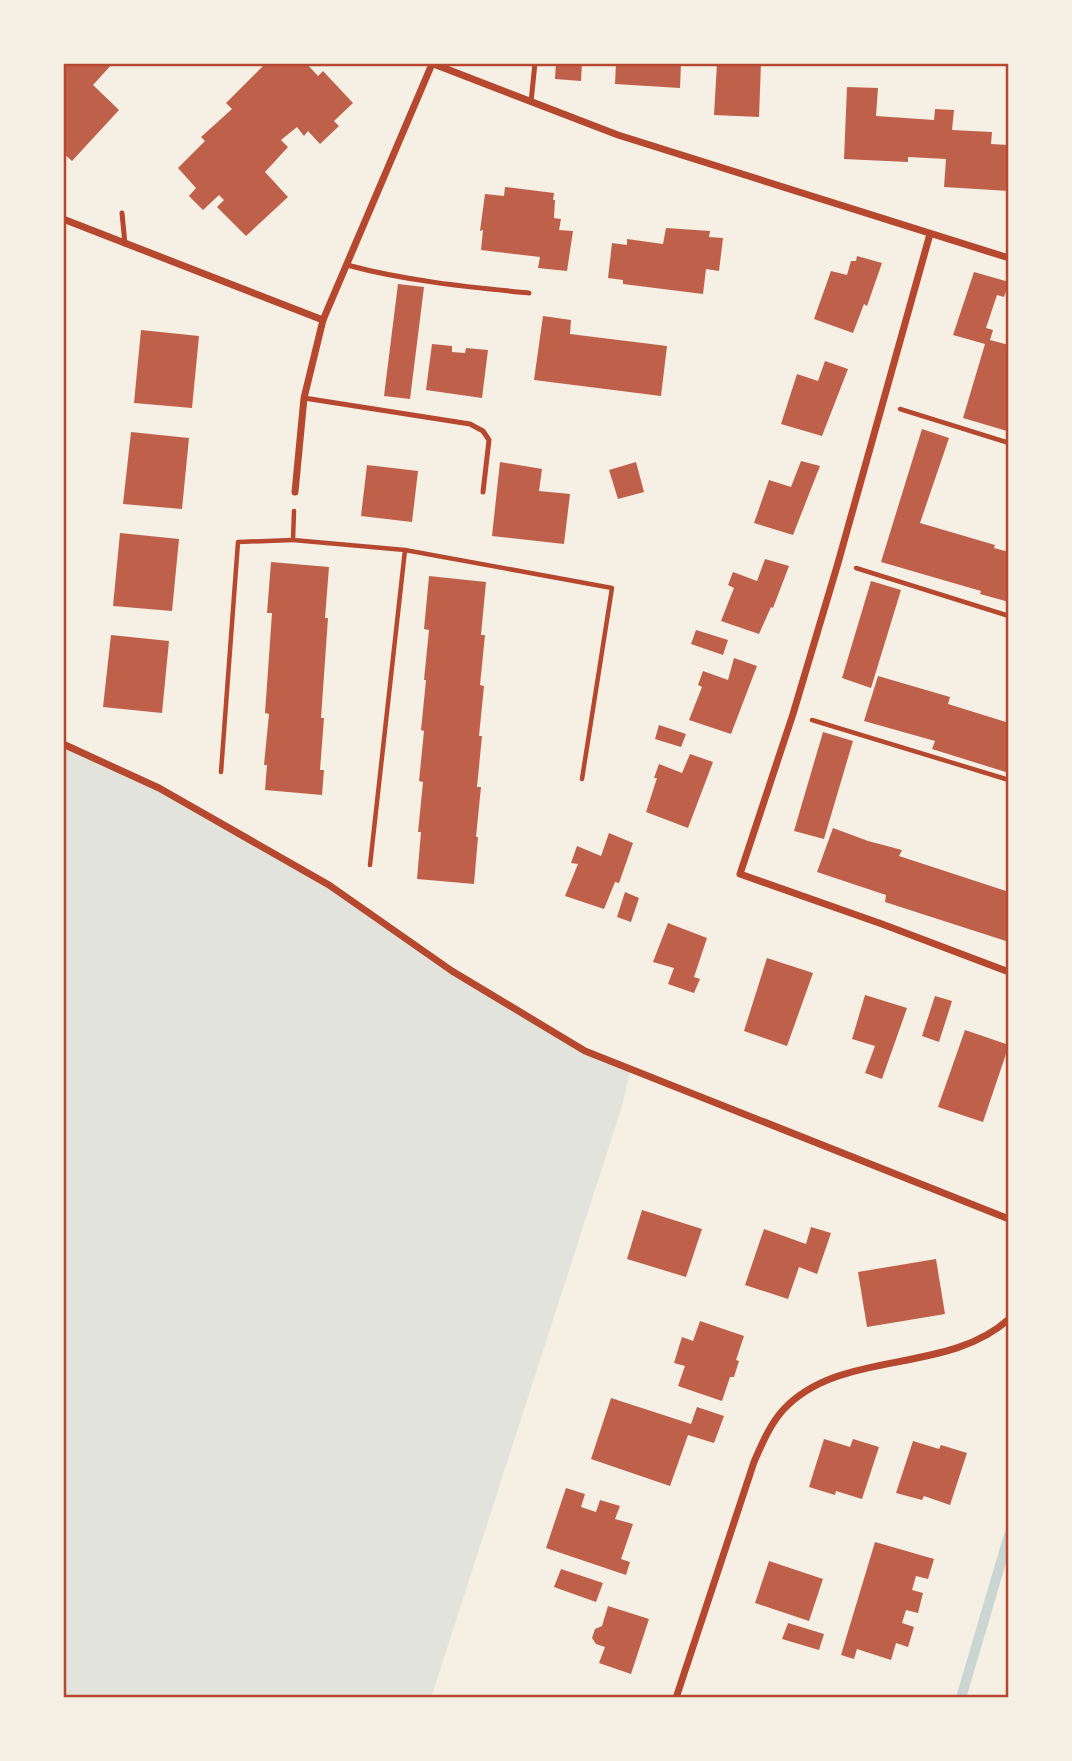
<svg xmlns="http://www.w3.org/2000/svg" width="1072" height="1761" viewBox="0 0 1072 1761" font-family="Montserrat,sans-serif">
<rect width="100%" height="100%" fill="#f6efe4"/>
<path fill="#e2e4dc" d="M63 744 159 788 329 885 452 971 585 1051 631 1069 622 1106 431 1698H63Z"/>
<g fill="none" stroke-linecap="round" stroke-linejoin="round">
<path stroke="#c9d6d2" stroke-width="10" d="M961 1698 1009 1535"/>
</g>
<g fill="#bf614a">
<path d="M63 63H113L93 85 119 110 72 161 63 153Z"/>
<path d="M266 63H306L318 76 323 71 353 103 334 121 339 126 320 144 308 131 304 136 297 127 281 140 288 147 265 172 288 197 246 236 217 207 224 200 219 195 203 210 189 196 196 188 178 168 205 141 201 137 232 109 226 103Z"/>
<path d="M556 63H582L581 81 555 79Z"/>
<path d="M616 63H681L680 88 615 84Z"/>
<path d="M717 63H761L759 117 714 115Z"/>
<path d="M847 87 878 88 876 116 934 120 935 109 954 110 952 130 992 132 991 144 1009 145V191L944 187 946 159 908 157V162L844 159Z"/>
<path d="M505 187 554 193 553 200H555L554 218 561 219 559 230 573 231 567 271 538 268 540 257 481 250 483 230 480 231 485 194 504 196Z"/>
<path d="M666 228 710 231 709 237 723 238 719 271 706 269 703 294 623 284V280L608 278 612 243 627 245V239L663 244Z"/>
<path d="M857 256 882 263 867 306 864 304 853 333 814 319 831 271 847 275 851 261H856Z"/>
<path d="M974 272 1009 282 1004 297 997 295 986 328 993 330 990 340 1009 345V423L1007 431 963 418 985 344 953 335Z"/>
<path d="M398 284 424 287 410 399 384 396Z"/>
<path d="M543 316 571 320 570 334 667 346 661 396 534 380Z"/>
<path d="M141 330 199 336 192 408 134 403Z"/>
<path d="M432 344 452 346V352L465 353 466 348 488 350 482 398 426 390Z"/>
<path d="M825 361 848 369 822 436 781 424 797 374 818 381Z"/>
<path d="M922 429 949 438 920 523 995 545 994 548 1009 552V602L980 594 981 591 881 562Z"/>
<path d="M131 432 189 438 182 509 123 504Z"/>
<path d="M801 461 820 466 793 535 754 523 769 480 791 487Z"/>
<path d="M500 462 542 469 539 491 570 494 564 544 492 536Z"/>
<path d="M636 462 644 492 618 499 609 470Z"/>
<path d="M367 465 418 471 412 522 361 516Z"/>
<path d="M120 533 179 539 172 611 113 606Z"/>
<path d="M765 559 789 566 773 608 771 607 759 634 721 621 734 588 728 585 733 572 757 581Z"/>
<path d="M271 562 329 567 325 618H328L321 718H324L320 770H324L322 795 265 790 267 765H264L269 714 265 713 272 613H267Z"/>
<path d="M429 576 486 582 481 635H485L480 685 484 686 479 736H482L477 787H481L476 837H478L474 884 417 879 421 832H418L423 782 419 781 424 731 421 730 426 680H424L429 630 424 629Z"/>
<path d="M871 581 901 590 871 688 842 678Z"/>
<path d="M696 630 728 640 723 655 691 644Z"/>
<path d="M111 635 169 641 162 713 103 707Z"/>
<path d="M734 658 757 666 731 734 689 720 702 687 698 685 703 671 728 680Z"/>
<path d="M878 676 950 697 948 704 1009 723V773L932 749 935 741 864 721Z"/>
<path d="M659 725 686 734 681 747 655 739Z"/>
<path d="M823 732 853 741 824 839 794 831Z"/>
<path d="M690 754 713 762 688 828 646 812 657 778H654L659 764 682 773Z"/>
<path d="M833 828 868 841 902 850 899 856 1009 892V942L885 902 886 895 817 872Z"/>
<path d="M609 833 633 843 619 883 615 882 604 909 565 896 578 864 571 863 577 846 601 856Z"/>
<path d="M625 892 639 898 631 922 617 917Z"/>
<path d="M668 923 707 938 694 977 700 979 694 993 668 984 674 968 653 962Z"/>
<path d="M767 958 813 973 787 1046 744 1031Z"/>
<path d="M865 995 907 1008 882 1079 865 1073 875 1046 852 1039Z"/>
<path d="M935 996 952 1001 939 1042 922 1036Z"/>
<path d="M965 1030 1009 1045 983 1122 938 1107Z"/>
<path d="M642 1210 702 1229 686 1277 627 1259Z"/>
<path d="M811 1227 831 1233 817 1274 799 1267 788 1299 745 1285 764 1229 806 1244Z"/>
<path d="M936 1259 945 1314 867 1327 858 1272Z"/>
<path d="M700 1321 744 1336 736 1360 739 1361 734 1377H730L722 1401 678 1386 685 1366 674 1363 682 1337 693 1341Z"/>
<path d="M611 1398 691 1424 697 1407 724 1416 714 1443 688 1435 670 1486 591 1459Z"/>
<path d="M824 1439 850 1447 853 1439 879 1447 862 1499 836 1491 835 1495 809 1487Z"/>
<path d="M913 1441 939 1449 941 1445 967 1453 950 1505 924 1496 922 1500 896 1493Z"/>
<path d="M566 1488 585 1494 581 1507 596 1512 600 1500 620 1506 615 1519 633 1524 621 1559 630 1562 626 1575 546 1548Z"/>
<path d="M875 1542 934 1559 928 1579 916 1576 912 1590 923 1593 918 1613 906 1610 902 1623 914 1627 908 1647 896 1643 891 1660 857 1649 854 1659 841 1655Z"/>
<path d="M769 1561 823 1579 809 1621 755 1603Z"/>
<path d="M561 1569 603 1583 596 1602 554 1587Z"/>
<path d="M608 1606 649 1619 631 1674 599 1663 605 1647 596 1644 592 1638 595 1629 602 1626Z"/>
<path d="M788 1623 824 1634 819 1650 782 1639Z"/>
</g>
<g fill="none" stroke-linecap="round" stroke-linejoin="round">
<g stroke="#b5482f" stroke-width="4.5">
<path d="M900 409 1009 443"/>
<path d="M294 511 293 540 405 550 370 865"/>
<path d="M405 550 612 588 582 779"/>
<path d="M856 568 1009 616"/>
<path d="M812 720 1009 780"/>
<path d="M221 772 238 542 293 540"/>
</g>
<g stroke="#b5482f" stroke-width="5">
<path d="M531 102 535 63"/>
<path d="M122 213 125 244"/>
<path d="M347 265C406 281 468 287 529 293"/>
<path d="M304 398 470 424 483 431 489 440 483 492"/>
</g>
<g stroke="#b5482f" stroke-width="7">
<path d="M431 63 618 135 1009 258"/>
<path d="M63 219 323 320"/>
<path d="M930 234 838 563 793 714 740 874 882 924 1009 972"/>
<path d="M295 492 304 398 323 320 432 64"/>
<path d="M63 744 159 788 329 885 452 971 585 1051 1009 1219"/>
<path d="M676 1698 754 1462C762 1444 769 1426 783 1410 840 1348 946 1376 1009 1319"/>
</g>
</g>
<rect width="1072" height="1761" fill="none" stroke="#f6efe4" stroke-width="130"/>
<rect x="65" y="65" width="942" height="1631" fill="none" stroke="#b5482f" stroke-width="2.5"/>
</svg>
